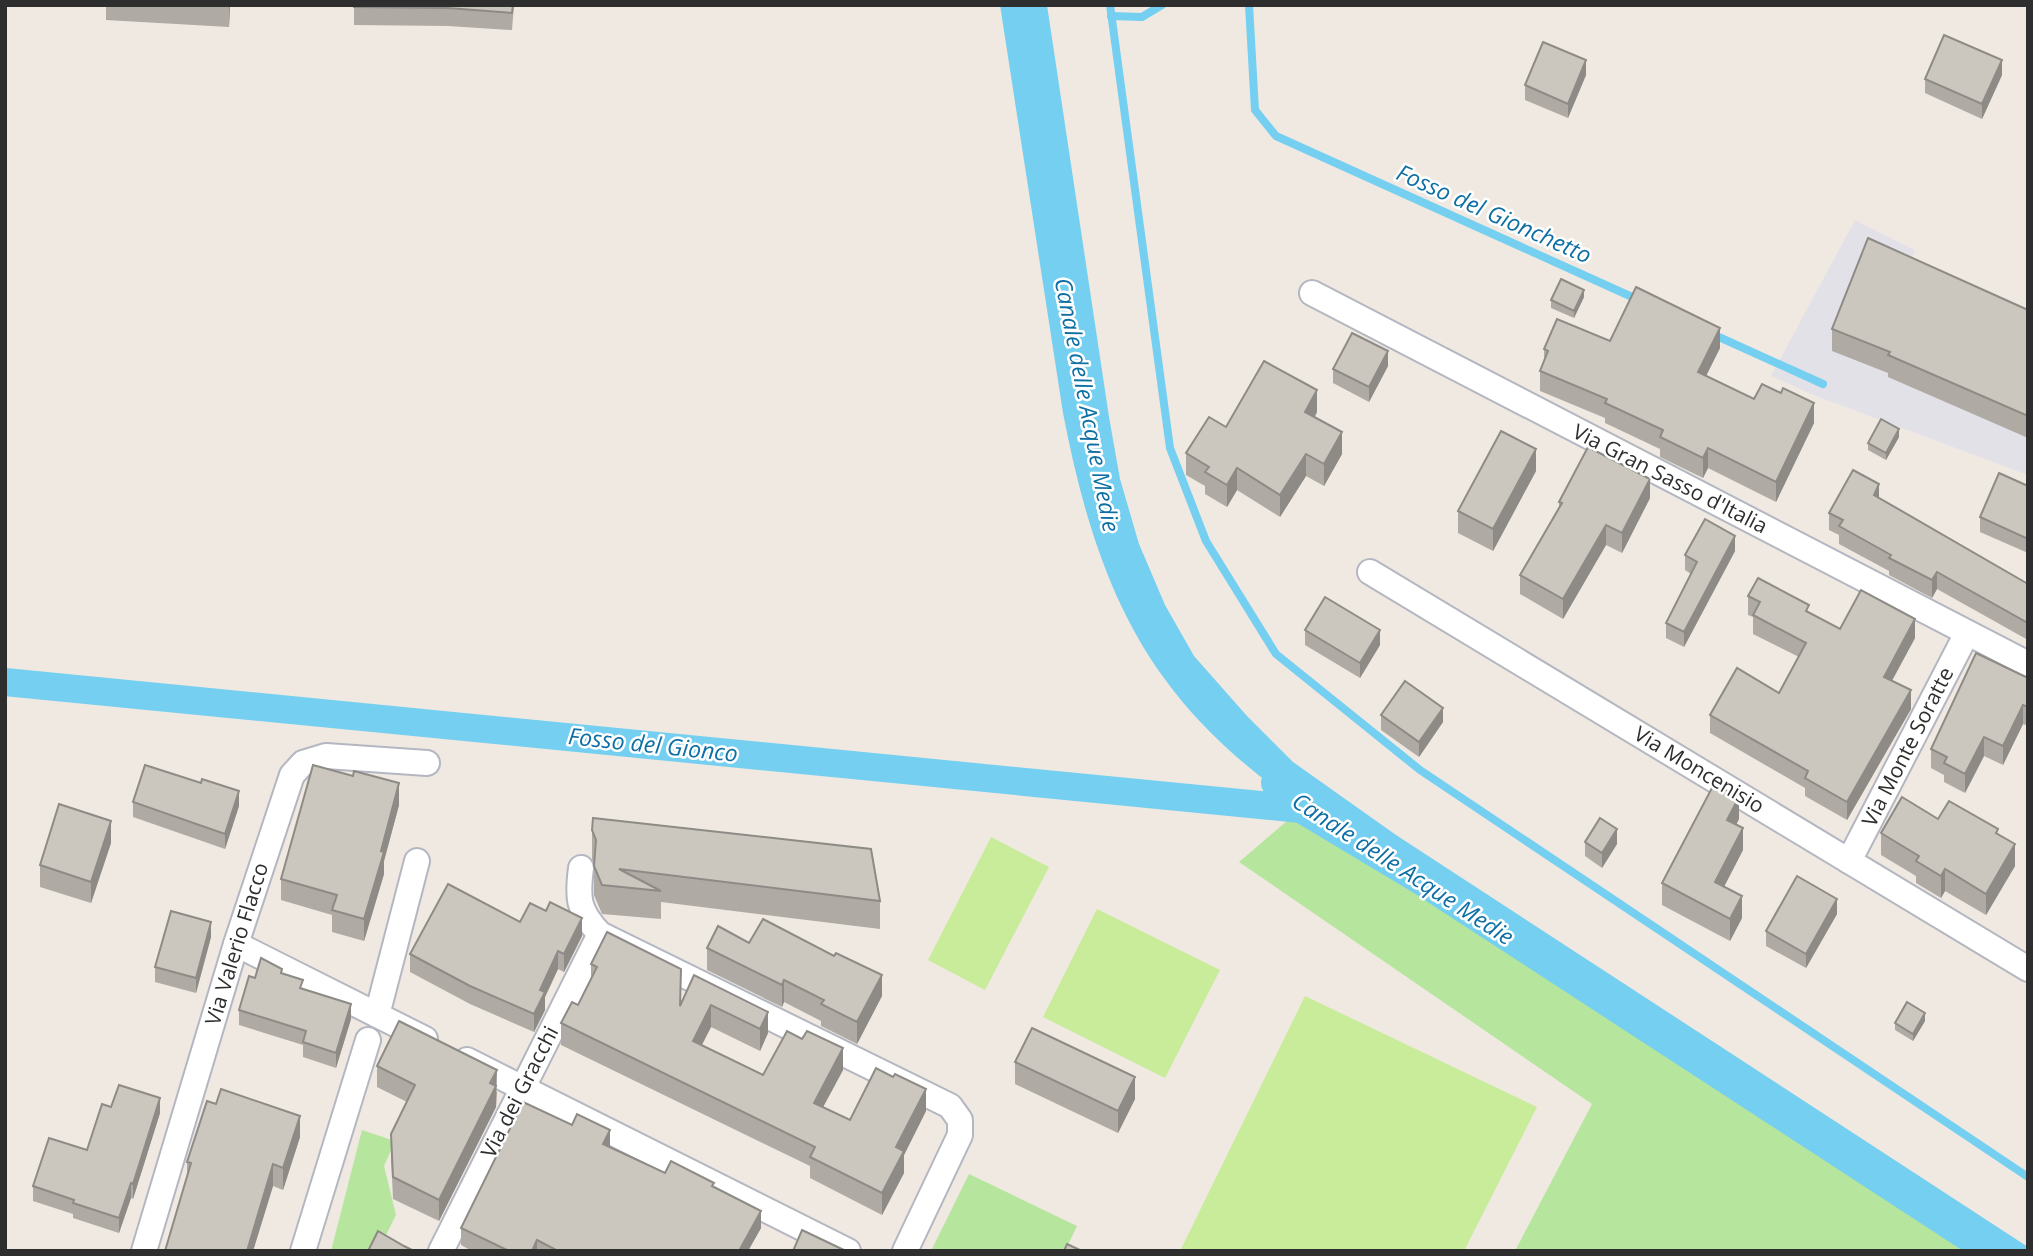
<svg xmlns="http://www.w3.org/2000/svg" width="2033" height="1256" viewBox="0 0 2033 1256" font-family="'Open Sans',sans-serif">
<rect width="100%" height="100%" fill="#efe9e1"/>
<path fill="#e3e1e8" d="M1855 220 1915 250 1906 274 2028 328V475L1816 396 1771 376Z"/>
<g fill="#b6e59e">
<path d="M1301 809 1421 881 1989 1251H1515L1592 1104 1239 862Z"/>
<path d="M362 1130 395 1141 384 1166 396 1215 378 1251H331Z"/>
<path d="M969 1174 1077 1226 1065 1251H931Z"/>
</g>
<g fill="#c9ec9a">
<path d="M991 837 1049 867 985 990 928 960Z"/>
<path d="M1097 909 1220 970 1165 1078 1043 1017Z"/>
<path d="M1305 996 1537 1107 1464 1251H1180Z"/>
</g>
<path fill="#75cff0" d="M1000 5H1047L1109 417 1120 479 1139 544 1165 605 1194 656 1247 716 1293 762 1396 835 2028 1247V1251H1989C1818 1139 1648 1028 1477 917 1367 845 1243 788 1164 678 1107 600 1081 506 1063 413Z"/>
<g fill="none" stroke-linecap="round" stroke-linejoin="round">
<g stroke="#75cff0" stroke-width="8">
<path d="M1110 5 1170 448 1206 541 1276 654 1420 770 2028 1177"/>
<path d="M1249 5 1255 110 1276 136 1641 301"/>
<path d="M1111 16 1142 17 1162 5"/>
<path d="M1710 333 1823 384"/>
</g>
<g stroke="#75cff0" stroke-width="28">
<path d="M5 682 1301 809"/>
<path d="M1275 783 1301 809 1421 881 1989 1251"/>
</g>
<defs>
<g id="minor">
<path d="M1312 293 2028 664"/>
<path d="M1370 572 2028 969"/>
<path d="M1849 861 1967 633"/>
<path d="M581 868C577 898 578 911 600 934L950 1106 960 1120V1135L905 1251"/>
<path d="M236 944 425 1039"/>
<path d="M377 1015 417 861"/>
<path d="M467 1060 848 1251"/>
<path d="M144 1251 236 944 292 775 303 763 326 756 427 763"/>
<path d="M303 1251 368 1040"/>
<path d="M441 1251 600 934"/>
</g>
</defs>
<use href="#minor" stroke="#b4b7c1" stroke-width="28"/>
<use href="#minor" stroke="#fff" stroke-width="24"/>
</g>
<g fill="#afaba4">
<path d="M106 5H230L229 27 106 20Z"/>
<path d="M354 5H514L512 30 448 26 354 25Z"/>
<path d="M1586 75 1568 118 1525 100V85Z"/>
<path d="M2002 75 1982 119 1925 93V79Z"/>
<path d="M1584 297 1574 318 1551 308V300Z"/>
<path d="M2028 310V438L1888 377V373L1832 351V329Z"/>
<path d="M1610 341 1720 348 1706 376 1754 399 1814 423 1776 502 1708 468 1703 478 1660 457V449L1605 423V418L1540 391V371L1544 361V349Z"/>
<path d="M1388 366 1369 402 1333 383V369Z"/>
<path d="M1317 412 1315 417 1342 454 1324 486 1306 476 1280 517 1237 490 1227 507 1205 494V486L1186 475V453L1226 427Z"/>
<path d="M1899 437 1886 460 1868 450V443Z"/>
<path d="M1536 471 1493 551 1458 533V511Z"/>
<path d="M2028 486V553L1980 532V517Z"/>
<path d="M1650 498 1622 553 1606 545 1563 619 1520 594V575L1559 507V502Z"/>
<path d="M1879 498 2028 584V640L1937 589 1932 598 1889 575V571L1839 544V535L1829 530V513Z"/>
<path d="M1735 551 1684 647 1666 638V623L1691 574 1685 570V555Z"/>
<path d="M1748 596 1809 613 1840 629 1915 638 1892 681 1911 709 1847 820 1805 796V788L1710 733V715L1779 693 1799 657 1753 634V617L1748 615Z"/>
<path d="M1305 630 1380 645 1360 678 1305 645Z"/>
<path d="M2028 678V726L2023 724 2003 765 1984 756 1965 793 1944 782V775L1931 768V749Z"/>
<path d="M1381 715 1443 722 1419 757 1381 730Z"/>
<path d="M133 802 239 806 225 849 133 817Z"/>
<path d="M399 805 384 861V874L364 941 332 932V915L281 900V879Z"/>
<path d="M1739 819 1736 825 1743 850 1724 887 1742 918 1730 941 1662 905V883Z"/>
<path d="M1938 819 1998 834 2015 866 1986 915 1945 891 1941 898 1916 883V876L1881 855V833Z"/>
<path d="M592 830 880 901V929L661 902V919L602 914 594 895V865L592 859Z"/>
<path d="M1585 842 1617 844 1602 868 1585 856Z"/>
<path d="M111 843 91 903 40 887V865Z"/>
<path d="M1837 914 1806 968 1766 946V931Z"/>
<path d="M520 922 582 936 564 972 558 969 545 997V1010L534 1032 470 1004 410 972V954Z"/>
<path d="M211 937 196 993 155 982V967Z"/>
<path d="M749 943 882 996 857 1044 821 1026V1021L784 1002 782 1007 707 970V948Z"/>
<path d="M591 964 681 1004 694 975 768 1033 760 1051 711 1027 702 1045 763 1075 843 1070 823 1107 850 1120 926 1111 904 1155V1173L882 1215 810 1178V1166L561 1045V1023L578 1005 591 979Z"/>
<path d="M282 973 303 989 351 1019 336 1068 303 1057V1045L239 1025V1010L255 978Z"/>
<path d="M1925 1021 1913 1041 1895 1030V1023Z"/>
<path d="M1015 1062 1135 1099 1118 1133 1015 1084Z"/>
<path d="M377 1066 497 1092 496 1107 439 1221 393 1199 391 1156V1134L407 1102 377 1087Z"/>
<path d="M111 1107 160 1113 133 1199 131 1198 119 1233 73 1218V1214L33 1201V1186L87 1150Z"/>
<path d="M300 1137 283 1190 273 1186 253 1251H165L187 1179V1162Z"/>
<path d="M610 1147 665 1173 714 1187 761 1228 748 1251H472L461 1245V1228Z"/>
</g>
<g fill="#8e8b86">
<path d="M229 5H230L229 27Z"/>
<path d="M1586 60V75L1568 118V104Z"/>
<path d="M2002 60V75L1982 119V104Z"/>
<path d="M1584 290V297L1574 318V311Z"/>
<path d="M1720 328V348L1698 392V372Z"/>
<path d="M1388 351V366L1369 402V387Z"/>
<path d="M1317 390V412L1305 434V412Z"/>
<path d="M1814 403V423L1776 502V482Z"/>
<path d="M1899 429V437L1886 460V453Z"/>
<path d="M1342 432V454L1324 486V464Z"/>
<path d="M1708 448V468L1703 478V458Z"/>
<path d="M1536 449V471L1493 551V529Z"/>
<path d="M1306 454V476L1280 517V495Z"/>
<path d="M1237 468V490L1227 507V485Z"/>
<path d="M1650 479V498L1622 553V533Z"/>
<path d="M1879 484V502L1874 495Z"/>
<path d="M1606 525V545L1563 619V599Z"/>
<path d="M1735 536V551L1684 647V632Z"/>
<path d="M1937 572V589L1932 598V580Z"/>
<path d="M1915 619V638L1884 695V677Z"/>
<path d="M1380 630V645L1360 678V663Z"/>
<path d="M1911 690V709L1847 820V802Z"/>
<path d="M2023 705V724L2003 765V746Z"/>
<path d="M1443 708V722L1419 757V742Z"/>
<path d="M1984 737V756L1965 793V774Z"/>
<path d="M399 783V805L384 861V874L364 941V919L381 851Z"/>
<path d="M239 791V806L225 849V834Z"/>
<path d="M1739 797V819L1727 842V820Z"/>
<path d="M111 821V843L91 903V882Z"/>
<path d="M1743 828V850L1715 904V882Z"/>
<path d="M1617 829V844L1602 868V853Z"/>
<path d="M2015 844V866L1986 915V894Z"/>
<path d="M1945 869V891L1941 898V876Z"/>
<path d="M1742 896V918L1730 941V919Z"/>
<path d="M1837 899V914L1806 968V954Z"/>
<path d="M582 918V936L564 972V954Z"/>
<path d="M211 922V937L196 993V978Z"/>
<path d="M558 951V969L545 997V1010L534 1032V1014L540 990Z"/>
<path d="M882 975V996L857 1044V1022Z"/>
<path d="M784 980V1002L782 1007V985Z"/>
<path d="M351 1004V1019L336 1068V1053Z"/>
<path d="M711 1005V1027L693 1062V1041Z"/>
<path d="M768 1012V1033L760 1051V1029Z"/>
<path d="M1925 1013V1021L1913 1041V1034Z"/>
<path d="M843 1048V1070L814 1124V1103Z"/>
<path d="M497 1070 496 1107 439 1221V1200Z"/>
<path d="M1135 1077V1099L1118 1133V1111Z"/>
<path d="M926 1089V1111L904 1155V1173L882 1215V1193L896 1147Z"/>
<path d="M160 1098V1113L133 1199V1184Z"/>
<path d="M300 1116V1137L283 1190V1168Z"/>
<path d="M610 1130V1148L603 1144Z"/>
<path d="M273 1164V1186L253 1251H247Z"/>
<path d="M131 1183V1198L119 1233V1218Z"/>
<path d="M761 1211V1228L748 1251H739Z"/>
<path d="M537 1240V1251H532Z"/>
</g>
<g fill="#cbc7bf" stroke="#8e8b86" stroke-width="2">
<path d="M354 5H513L512 13 448 8 354 7Z"/>
<path d="M1944 35 2002 60 1982 104 1925 79Z"/>
<path d="M1543 42 1586 60 1568 104 1525 85Z"/>
<path d="M1868 238 2028 310V416L1888 355 1890 352 1832 329Z"/>
<path d="M1561 279 1584 290 1574 311 1551 300Z"/>
<path d="M1636 287 1720 328 1698 372 1754 399 1762 384 1781 393 1783 388 1814 403 1776 482 1708 448 1703 458 1660 437 1663 430 1605 403 1607 399 1540 371 1548 351 1544 349 1557 319 1610 341Z"/>
<path d="M1352 333 1388 351 1369 387 1333 369Z"/>
<path d="M1264 361 1317 390 1305 412 1342 432 1324 464 1306 454 1280 495 1237 468 1227 485 1205 472 1209 467 1186 453 1209 417 1226 427Z"/>
<path d="M1881 419 1899 429 1886 453 1868 443Z"/>
<path d="M1501 431 1536 449 1493 529 1458 511Z"/>
<path d="M1588 447 1650 479 1622 533 1606 525 1563 599 1520 575 1562 503 1559 502Z"/>
<path d="M1853 470 1879 484 1874 495 2028 584V623L1937 572 1932 580 1889 558 1891 555 1839 526 1843 520 1829 513Z"/>
<path d="M1999 473 2028 486V539L1980 517Z"/>
<path d="M1705 519 1735 536 1684 632 1666 623 1697 562 1685 555Z"/>
<path d="M1758 578 1809 605 1806 611 1840 629 1861 590 1915 619 1884 677 1911 690 1847 802 1805 778 1808 771 1710 715 1737 668 1779 693 1806 643 1753 615 1760 602 1748 596Z"/>
<path d="M1325 597 1380 630 1360 663 1305 630Z"/>
<path d="M1976 653 2028 678V707L2023 705 2003 746 1984 737 1965 774 1944 763 1947 757 1931 749Z"/>
<path d="M1405 681 1443 708 1419 742 1381 715Z"/>
<path d="M145 765 201 783 202 779 239 791 225 834 133 802Z"/>
<path d="M313 765 353 776 354 771 399 783 381 851 384 852 364 919 332 910 337 895 281 879Z"/>
<path d="M1714 784 1739 797 1727 820 1743 828 1715 882 1742 896 1730 919 1662 883Z"/>
<path d="M1902 797 1938 819 1949 801 1998 829 1996 833 2015 844 1986 894 1945 869 1941 876 1916 861 1919 856 1881 833Z"/>
<path d="M59 804 111 821 91 882 40 865Z"/>
<path d="M593 818 871 849 880 901 619 869 661 891 602 885 594 866 596 840 592 830Z"/>
<path d="M1600 818 1617 829 1602 853 1585 842Z"/>
<path d="M1797 876 1837 899 1806 954 1766 931Z"/>
<path d="M448 884 520 922 530 903 546 911 550 902 582 918 564 954 558 951 540 990 545 992 534 1014 470 986 410 954Z"/>
<path d="M171 911 211 922 196 978 155 967Z"/>
<path d="M763 919 834 956 836 953 882 975 857 1022 821 1004 824 1000 784 980 782 985 707 948 718 926 749 943Z"/>
<path d="M607 932 681 969 680 1006 694 975 768 1012 760 1029 711 1005 693 1041 763 1075 787 1031 802 1039 807 1031 843 1048 814 1103 850 1120 876 1068 893 1077 895 1074 926 1089 896 1147 904 1151 882 1193 810 1157 815 1147 561 1023 572 1002 578 1005 597 967 591 964Z"/>
<path d="M261 958 282 969 281 973 303 980 300 988 351 1004 336 1053 303 1042 306 1031 239 1010 249 976 255 978Z"/>
<path d="M1907 1002 1925 1013 1913 1034 1895 1023Z"/>
<path d="M399 1021 497 1070 490 1083 496 1086 439 1200 393 1177 391 1134 415 1085 377 1066Z"/>
<path d="M1032 1028 1135 1077 1118 1111 1015 1062Z"/>
<path d="M119 1085 160 1098 133 1184 131 1183 119 1218 73 1203 74 1200 33 1186 49 1138 87 1150 102 1104 111 1107Z"/>
<path d="M221 1089 300 1116 283 1168 273 1164 247 1251H165L191 1163 187 1162 207 1101 216 1104Z"/>
<path d="M523 1102 572 1125 577 1114 610 1130 603 1144 665 1173 671 1161 714 1183 712 1186 761 1211 739 1251H558L537 1240 532 1251H509L461 1228Z"/>
<path d="M802 1230 846 1251H793Z"/>
<path d="M378 1231 404 1246 414 1251H368Z"/>
<path d="M1067 1244 1082 1251H1064Z"/>
</g>
<g text-anchor="middle" stroke-width="5" stroke-linejoin="round" paint-order="stroke">
<g font-size="21" fill="#2e2e2e" stroke="#fff">
<text transform="translate(1670 479) rotate(27)" y="7">Via Gran Sasso d'Italia</text>
<text transform="translate(1908 747) rotate(-63)" y="7">Via Monte Soratte</text>
<text transform="translate(1699 770) rotate(31)" y="7">Via Moncenisio</text>
<text transform="translate(237 944) rotate(-73)" y="7">Via Valerio Flacco</text>
<text transform="translate(520 1092) rotate(-63)" y="7">Via dei Gracchi</text>
</g>
<g font-size="23" font-style="italic" fill="#0d6fa3" stroke="#fff">
<text transform="translate(1494 214) rotate(24)" y="8">Fosso del Gionchetto</text>
<text transform="translate(1087 405) rotate(79)" y="8">Canale delle Acque Medie</text>
<text transform="translate(653 745) rotate(6)" y="8">Fosso del Gionco</text>
<text transform="translate(1403 869) rotate(33)" y="8">Canale delle Acque Medie</text>
</g>
</g>
<rect width="2033" height="1256" fill="none" stroke="#2e2e2e" stroke-width="14"/>
</svg>
